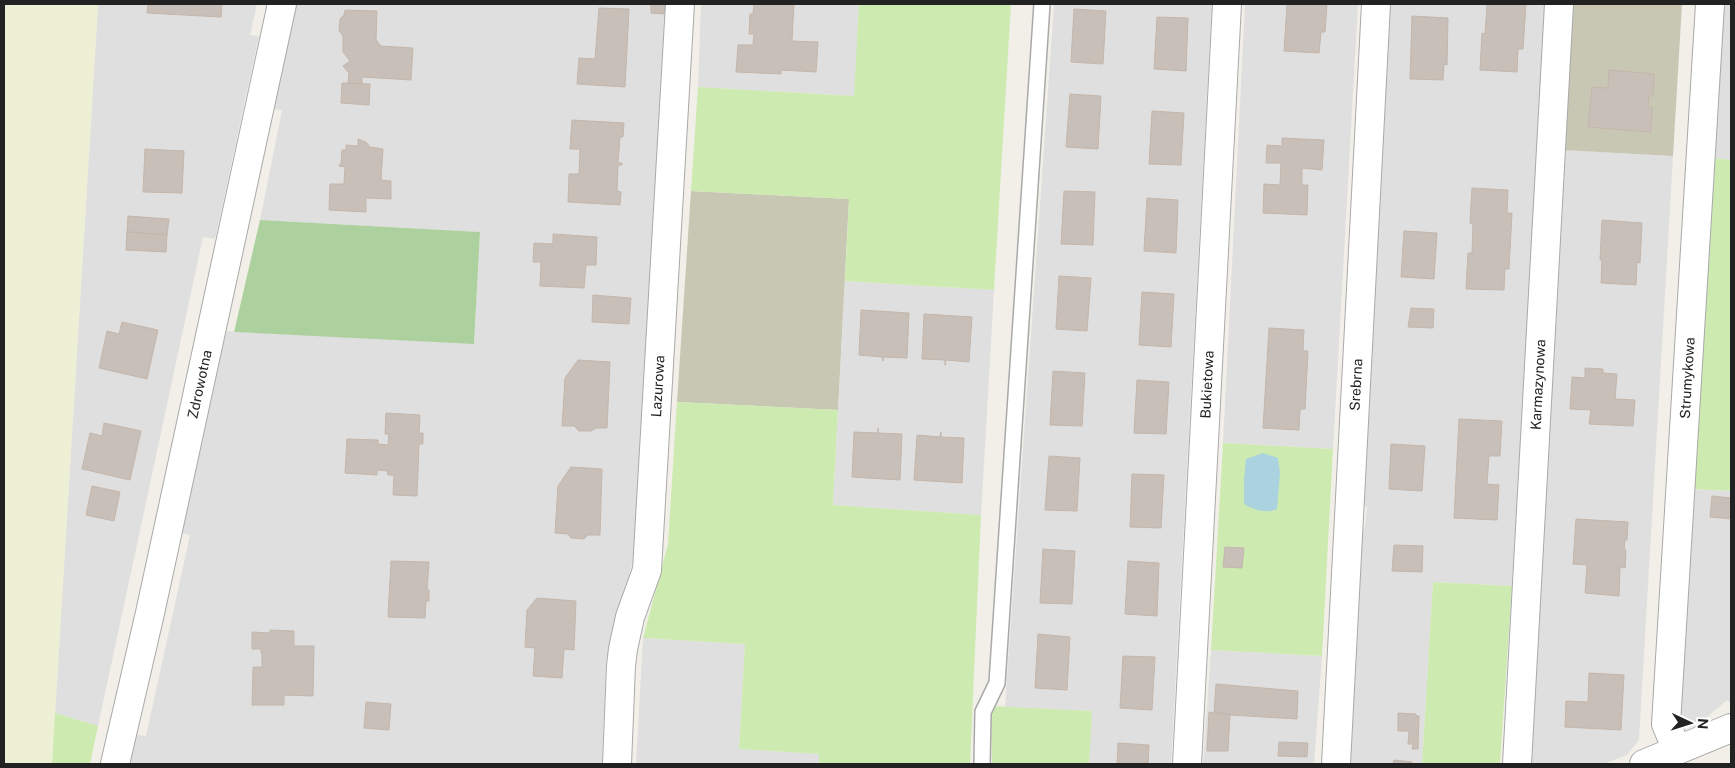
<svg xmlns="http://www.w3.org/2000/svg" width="1735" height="768" viewBox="0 0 1735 768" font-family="'Public Sans',sans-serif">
<rect width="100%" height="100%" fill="#f2efe9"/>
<g fill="#e0dfdf">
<path d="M98 4H257L250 35 259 36 215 239 203 237 98 726 55 713Z"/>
<path d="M295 4H668L639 538 606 662 602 764H127L133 734 146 736 190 535 179 533 224 331 474 343 480 232 260 220 282 110 272 109Z"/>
<path d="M701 4H859L855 96 698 87Z"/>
<path d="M1054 4H1212L1171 764H1089L1091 711 1005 707Z"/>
<path d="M1245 4H1358L1333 449 1223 443Z"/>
<path d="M1390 4H1547L1527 358 1512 586 1433 582 1422 764H1346L1359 537 1365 528 1367 507 1361 502Z"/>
<path d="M1724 4H1731V160L1713 158 1719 21 1723 22Z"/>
<path d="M1562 150 1673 156 1639 740 1627 755 1603 764H1527Z"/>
<path d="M845 281 994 290 981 515 833 505Z"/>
<path d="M1694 489 1731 491V703L1727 700 1695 727 1680 719Z"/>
<path d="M643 638 745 644 739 749 820 754 819 764H636Z"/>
<path d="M1211 650 1322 656 1314 764H1203Z"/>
</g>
<g fill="#c7c7b4">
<path d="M1571 4H1682L1673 156 1562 150Z"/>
<path d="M691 191 849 199 838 410 677 402Z"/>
</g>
<path fill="#eef0d5" d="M4 4H98L52 764H4Z"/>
<g fill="#cdebb0">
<path d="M859 4H1011L994 290 845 281 849 199 691 191 698 87 854 96Z"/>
<path d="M1713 158 1731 160V491L1694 489Z"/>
<path d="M677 402 838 410 833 505 981 515 970 764H819V754L739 749 745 644 643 638 668 544Z"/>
<path d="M1223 443 1333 449 1322 656 1211 650Z"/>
<path d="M1433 582 1512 586 1500 764H1422Z"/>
<path d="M991 706 1092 711 1089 764H992Z"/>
<path d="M55 713 98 726 90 764H52Z"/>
</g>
<path fill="#add19e" d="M260 220 480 232 474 344 234 332Z"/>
<path fill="#aad3df" d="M1263 453 1278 458 1280 473 1277 509C1266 514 1254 510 1244 504V479L1246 459Z"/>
<g fill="#c7bfb8" stroke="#c4b6ab">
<path d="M148 4H222L221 17 147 13Z"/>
<path d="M651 4H665L664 14 651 13Z"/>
<path d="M754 4H794L792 41 818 42 816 72 781 70V74L736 72 738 45H753L754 34H749L750 14H753Z"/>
<path d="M1287 4H1327L1325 32H1321L1319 53 1284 51Z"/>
<path d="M1484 4H1526L1523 49H1518L1517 72 1480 70 1482 33 1485 34 1487 5Z"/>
<path d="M599 8 629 9 625 87 577 84 579 58 595 59Z"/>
<path d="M1074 9 1106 11 1103 64 1071 62Z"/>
<path d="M345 10 377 11 376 40 381 46 413 48 411 80 362 77V84L348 83 349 73 343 66 350 61 343 52V36L339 31 340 19 344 15Z"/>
<path d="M1412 16 1448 18 1447 65 1444 64 1443 80 1410 79Z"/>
<path d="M1157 17 1188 18 1186 71 1154 69Z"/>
<path d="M1609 70 1654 74 1653 96H1649L1648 107H1652L1651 132 1588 127 1592 87 1608 88Z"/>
<path d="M342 83 370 84 369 105 341 103Z"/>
<path d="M1070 94 1101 96 1098 149 1066 147Z"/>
<path d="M1152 111 1184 113 1181 165 1149 164Z"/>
<path d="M572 120 624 123 623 137H620L618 163H622V165H618L617 191 621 192 620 205 568 202 569 174H579L580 149H570Z"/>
<path d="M1282 138 1324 140 1322 170 1302 168V185H1308L1307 215 1263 213 1264 184 1280 185 1281 163H1266L1267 145 1282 146Z"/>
<path d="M358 139 366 142 370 147 383 149 381 180 391 181V199L366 198V212L329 210 330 184H344L345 167 339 166 340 164H341L342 150H346V145L358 146Z"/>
<path d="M145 149 184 151 182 193 143 192Z"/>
<path d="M1472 188 1508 190 1507 213H1512L1509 269H1505L1504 290 1466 289 1468 253H1472L1473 224 1470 223Z"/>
<path d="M1064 191 1095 192 1093 245 1061 244Z"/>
<path d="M1147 198 1178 200 1176 253 1144 251Z"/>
<path d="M128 216 169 219 167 235 127 232Z"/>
<path d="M1602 220 1642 223 1640 263 1637 262 1636 285 1601 283 1602 260H1600Z"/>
<path d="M1404 231 1437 233 1434 279 1401 277Z"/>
<path d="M127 232 167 235 166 252 126 250Z"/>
<path d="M553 234 597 237 596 265H586L584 288 540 286 541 262H533L534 243 553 244Z"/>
<path d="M1059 276 1091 278 1087 331 1056 329Z"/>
<path d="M1142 292 1174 294 1171 347 1139 345Z"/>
<path d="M593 295 631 298 629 324 592 322Z"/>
<path d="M1411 308 1434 309 1433 328 1408 327Z"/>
<path d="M861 310 909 313 907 358 883 357V361L882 357 859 355Z"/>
<path d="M924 314 972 317 969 362 946 360 945 365V360L922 359Z"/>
<path d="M122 322 158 330 147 379 99 368 107 331 119 334Z"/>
<path d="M1269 328 1304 330 1303 351H1308L1305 409H1300L1299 430 1263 428Z"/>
<path d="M578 360 610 362 607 428H596L591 431H579L574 426H562L565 378Z"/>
<path d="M1585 368 1603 369V373L1617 374 1615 399 1635 400 1633 426 1589 424 1591 410 1570 409 1572 377 1585 378Z"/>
<path d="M1053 371 1085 373 1082 426 1050 425Z"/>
<path d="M1137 380 1169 382 1166 434 1134 433Z"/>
<path d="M386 413 420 415 419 433H423V444H419L417 496 393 495 394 475H388L387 471 377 470V475L345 473 347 439 378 440V444L388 445 389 434H385Z"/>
<path d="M1459 419 1502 421 1500 456H1489L1487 484 1499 485 1497 520 1454 518Z"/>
<path d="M104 423 141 431 130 480 82 469 90 433 102 436Z"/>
<path d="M878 428V433L902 434 900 480 852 477 854 432 878 433Z"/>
<path d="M941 432V437L964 438 962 483 914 480 917 435 940 437Z"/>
<path d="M1391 444 1425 446 1422 491 1389 489Z"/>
<path d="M1049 456 1080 458 1077 511 1045 510Z"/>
<path d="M571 467 602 469 600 535H588L584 539 571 538 568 534 555 533 558 486Z"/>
<path d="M1132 474 1164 475 1161 528 1130 527Z"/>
<path d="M92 486 120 492 114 521 86 515Z"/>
<path d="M1712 496 1731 498V519L1710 517Z"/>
<path d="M1576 519 1628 522 1627 540H1625L1624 549 1626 550 1625 568 1620 567 1619 596 1585 593 1587 565 1573 564Z"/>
<path d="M1394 545 1423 546 1422 572 1392 571Z"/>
<path d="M1225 547 1244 548 1242 568 1223 567Z"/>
<path d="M1043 549 1075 551 1072 604 1040 603Z"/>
<path d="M391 561 429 562 427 590H429V601H426L425 618 388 617Z"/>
<path d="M1128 561 1159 563 1157 616 1125 614Z"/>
<path d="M537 598 576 601 574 650 564 649 562 678 533 676 535 648 525 647 527 610Z"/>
<path d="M270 630 294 631V646H314L313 696 284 695V705H252L253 667H262V653H261V649H252V632L270 633Z"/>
<path d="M1038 634 1070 637 1067 690 1035 688Z"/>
<path d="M1123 656 1155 657 1152 710 1120 708Z"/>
<path d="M1589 673 1624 675 1621 730 1565 727 1566 701 1588 702Z"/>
<path d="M1216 684 1298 691 1297 719 1230 715 1214 712Z"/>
<path d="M366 702 391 704 389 730 364 728Z"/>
<path d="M1209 712 1230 715 1228 751H1207Z"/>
<path d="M1398 713 1416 714V716H1419L1418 749H1412L1413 744H1408L1409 731H1398Z"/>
<path d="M1279 742 1308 743 1307 757 1278 756Z"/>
<path d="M1118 743 1149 745 1148 764H1117Z"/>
<path d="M1394 760 1412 762V764H1393Z"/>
</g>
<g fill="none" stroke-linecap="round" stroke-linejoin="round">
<defs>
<path id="service" d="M982 764 983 712 997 683 1042 4"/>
<g id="minor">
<path id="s1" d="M1677 750 1666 724 1710 4"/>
<path id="s2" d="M115 764 150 613 282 4"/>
<path id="s3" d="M617 764 621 666 623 649 630 617 647 570 680 4"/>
<path id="s4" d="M1187 764 1227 4"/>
<path id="s5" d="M1336 764 1376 4"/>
<path id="s6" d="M1517 764 1559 4"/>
<path d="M1644 764 1731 728"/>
</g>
</defs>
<use href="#service" stroke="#a9a9a9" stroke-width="18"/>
<use href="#minor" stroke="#a9a9a9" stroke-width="30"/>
<use href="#service" stroke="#fff" stroke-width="15"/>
<use href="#minor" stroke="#fff" stroke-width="28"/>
</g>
<g text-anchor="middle" stroke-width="5" stroke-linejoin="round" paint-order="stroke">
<g font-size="14" fill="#222" stroke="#fff">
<text dy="5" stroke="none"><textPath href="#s1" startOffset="375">Strumykowa</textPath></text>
<text dy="5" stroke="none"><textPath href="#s2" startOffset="389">Zdrowotna</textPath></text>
<text dy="5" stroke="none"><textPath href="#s4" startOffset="380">Bukietowa</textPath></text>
<text dy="5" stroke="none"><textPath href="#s5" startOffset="380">Srebrna</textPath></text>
<text dy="5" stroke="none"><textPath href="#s6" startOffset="380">Karmazynowa</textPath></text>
<text dy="5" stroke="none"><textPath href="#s3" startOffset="382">Lazurowa</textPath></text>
</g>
</g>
<rect width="1735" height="768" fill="none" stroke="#222222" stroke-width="10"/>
<g transform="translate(1690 723) rotate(94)" stroke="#ffffff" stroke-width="4" paint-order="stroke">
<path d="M0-4L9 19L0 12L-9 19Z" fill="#222222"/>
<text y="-8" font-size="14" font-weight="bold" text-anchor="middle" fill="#222222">N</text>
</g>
</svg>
